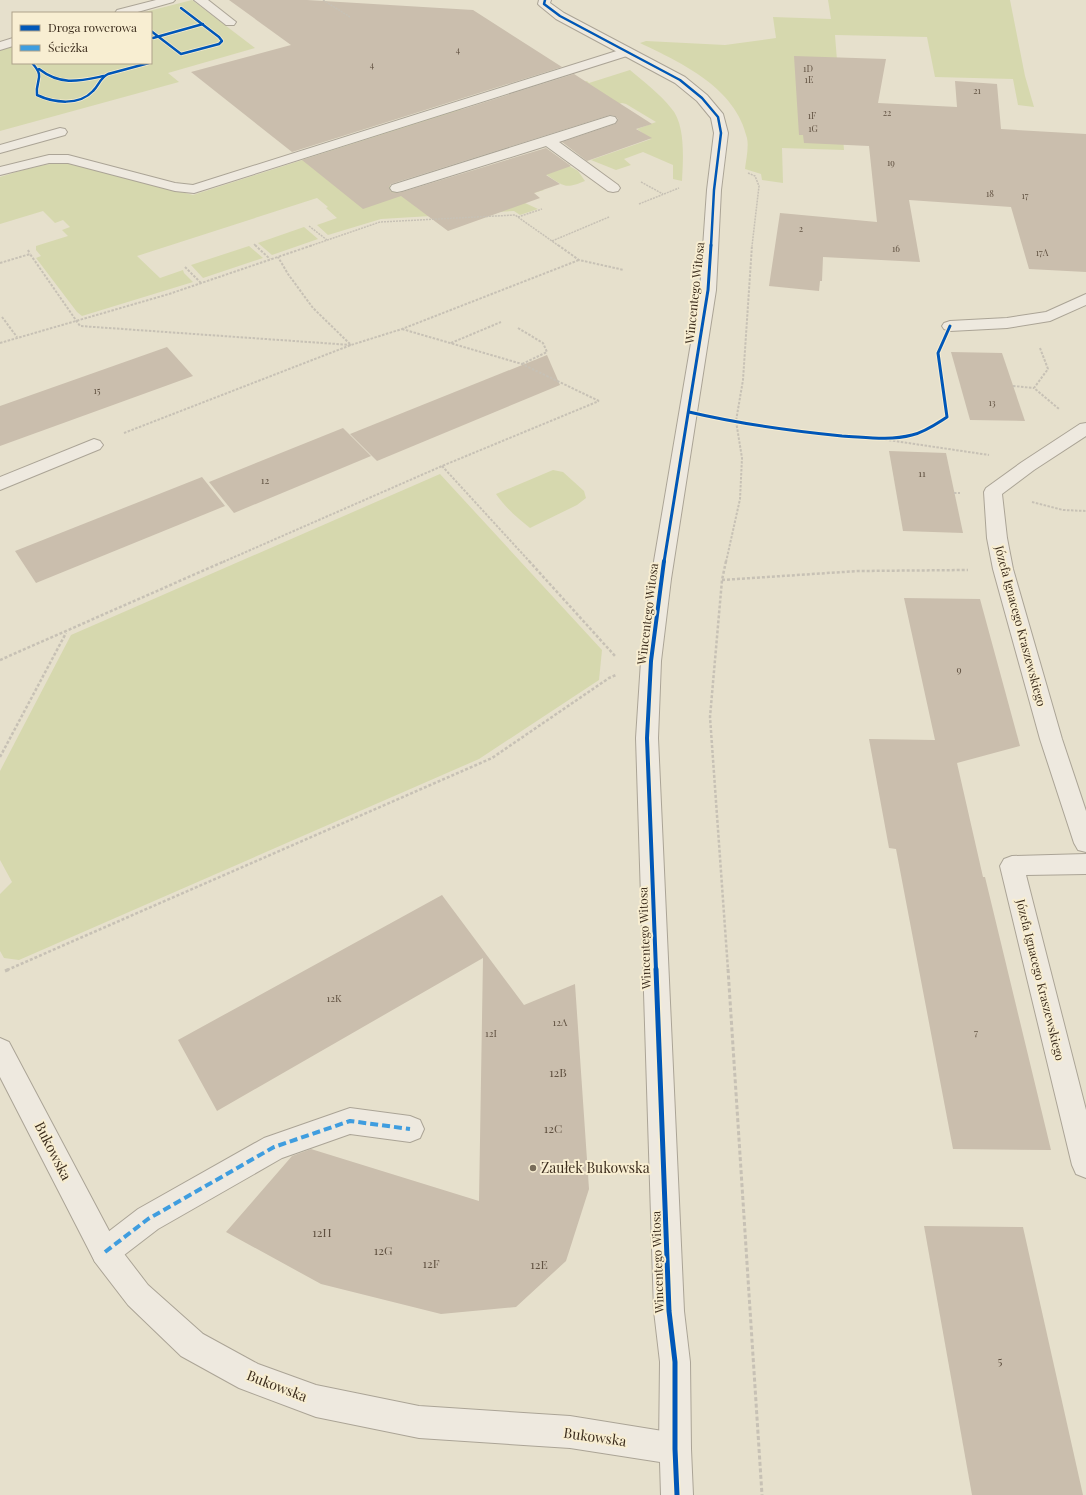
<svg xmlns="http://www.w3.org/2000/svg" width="1086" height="1495" viewBox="0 0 1086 1495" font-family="'Playfair Display',serif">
<rect width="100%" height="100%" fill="#e6e0cc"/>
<g fill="#d6d8ae">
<path d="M192 0 255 48 168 73 179 82 0 131V50L13 46V63H151V13H141Z"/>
<path d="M828 0H1010L1025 76 1034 107 1018 105 1013 79 935 77 927 37 835 35 844 150 782 148 783 183 762 180 761 174 745 169C746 160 749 147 747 138 736 88 682 63 640 43L646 41 725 45 776 38 773 17 831 19Z"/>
<path d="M630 70C644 82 660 94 671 108 686 124 683 161 682 181L673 179V165L643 152 624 159 631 165 616 170 591 160 651 139 637 129 656 122 626 104 622 103 384 181 420 210 561 161 578 171 585 181C566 189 564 187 547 175L531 181 544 190 534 193 525 203 538 209 520 215 514 211 381 219 328 235 317 225 337 218 326 208 328 207 317 198 137 256 160 278 183 270 184 273 193 282 82 316 77 312 36 258 41 256 36 250V246L68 236 62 230 70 227 63 220 55 223 43 211 0 224V177C22 170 43 164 66 162L193 195 461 109 477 116 587 81 589 83Z"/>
<path d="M304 227 318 239 272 255 258 243Z"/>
<path d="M249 246 263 258 203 278 191 265Z"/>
<path d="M553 470 563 472 584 491 586 498 577 505 530 528C517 518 505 507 496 494Z"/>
<path d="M440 474 602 650 599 680 479 759 19 960 4 958 0 951V894L12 882 0 860V771L71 635Z"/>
</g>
<g fill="#cabead">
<path d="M229 0H307L473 10 562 67 292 152 191 72 291 45Z"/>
<path d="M794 56 886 59 878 103 957 107 955 81 997 84 1001 129 1086 134V272L1029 269 1011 207 909 200 920 262 823 257 822 281H820L819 291 769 286 780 213 877 222 869 146 804 143 803 135H799Z"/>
<path d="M574 74 652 124 636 129 652 138 587 161 562 142 615 124 618 119 615 116 610 115 391 184 389 187 391 192 397 193 402 192 546 148 571 166 546 175 560 184 534 193 540 198 448 231 401 196 363 209 302 160Z"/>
<path d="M167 347 193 376 0 446V406Z"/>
<path d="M951 352 1002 353 1025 421 970 420Z"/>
<path d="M547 355 560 385 377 461 350 434Z"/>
<path d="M343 428 371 456 234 513 209 482Z"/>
<path d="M889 451 946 453 963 533 903 531Z"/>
<path d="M202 477 225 506 36 583 15 551Z"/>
<path d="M904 598 980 599 1020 746 957 763 983 877H985L1051 1150 953 1149 896 849 889 848 869 739 935 740Z"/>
<path d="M442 895 524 1005 575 984 589 1189 566 1261 516 1307 441 1314 321 1284 226 1232 292 1156 311 1149 479 1201 483 958 217 1111 178 1040Z"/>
<path d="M924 1226 1023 1227 1083 1495H972Z"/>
</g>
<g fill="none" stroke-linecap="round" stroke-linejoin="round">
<defs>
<g id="service">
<path d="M156 0H175L173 2 134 13H115L117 10Z"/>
<path d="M194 0H208L236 22 234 25H226Z"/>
<path d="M13 38V46L0 50V42Z"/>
<path d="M626 48 630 49 632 52 630 55 194 193 175 191 68 163H49L0 175V167L49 155H68L175 183 193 185Z"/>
<path d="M610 116 615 117 617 120 615 123 559 142 618 185 620 188 618 191 613 192 608 191 546 146 402 191 397 192 392 191 390 188 392 185Z"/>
<path d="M60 128 65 129 67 132 65 135 0 153V145Z"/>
<path d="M94 439 100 441 103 445 100 449 0 490V477Z"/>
</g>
<g id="minor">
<path d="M539 0H551L550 3 564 13 685 77 707 95 723 114 728 133 721 190 716 290 671 579 661 661 658 738 684 1311 690 1362 691 1449 686 1460 675 1465 664 1460 659 1449 660 1362 654 1311 636 738 641 661 651 579 700 290 707 190 714 133 711 118 697 101 675 83 556 19 540 6 538 4Z"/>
<path d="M1086 294V305L1050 321 1007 328 950 331 944 329 942 326 944 323 950 321 1007 318 1046 312Z"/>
<path d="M1086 423V436L1034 470 1002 494 1007 538 1013 569 1062 739 1086 811V852L1078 850 1074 843 1040 739 993 569 987 538 984 492 986 488 1022 462 1080 424Z"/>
<path d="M1086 854V874L1026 875 1086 1110V1178L1076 1174 1072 1165 1000 866 1004 859 1012 856Z"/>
<path d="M350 1108 410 1116 420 1120 424 1129 420 1138 410 1142 350 1134 282 1158 158 1229 115 1262 105 1266 95 1262 91 1252 95 1242 138 1209 264 1138Z"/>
</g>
<path id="tertiary" d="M0 1038 9 1042 115 1242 148 1285 203 1334 258 1364 316 1385 419 1406 570 1416 675 1433 686 1438 691 1449 693 1495H661L660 1462 570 1448 419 1438 316 1417 239 1388 181 1356 128 1305 95 1262 0 1077Z"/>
</defs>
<use href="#service" stroke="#aba496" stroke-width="2"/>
<use href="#minor" stroke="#aba496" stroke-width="2"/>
<use href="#tertiary" stroke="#aba496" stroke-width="2"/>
<g stroke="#c7c1b5" stroke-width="1.5" stroke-dasharray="2 1" stroke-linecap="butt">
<path d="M323 0 350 17"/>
<path d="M748 173 755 176 759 186 752 246"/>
<path d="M641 182 663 194"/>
<path d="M639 204 679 188"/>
<path d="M518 217 542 209"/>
<path d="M309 226 327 240"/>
<path d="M552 241 609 217"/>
<path d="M254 244 256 246"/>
<path d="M310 246 380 222 515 215 559 246"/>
</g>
<g stroke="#c7c1b5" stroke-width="2" stroke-dasharray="2.5 1.5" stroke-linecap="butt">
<path d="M255 245 270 259"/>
<path d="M558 245 579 260 624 270"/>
<path d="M28 250 30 254"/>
<path d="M0 263 30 254 80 326 351 345 313 308 288 274 278 257"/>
<path d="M185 267 201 283"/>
<path d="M2 317 17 337"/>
<path d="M518 328 543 343 547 352 522 364"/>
<path d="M402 329 522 364 599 401"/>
<path d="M0 343 169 294 313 245"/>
<path d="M451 343 501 322"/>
<path d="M1040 348 1048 369 1034 388 1059 409"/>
<path d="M1013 386 1034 388"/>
<path d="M124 433 351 345 402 329 579 260"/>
<path d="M881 439 989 455"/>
<path d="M442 466 530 562"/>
<path d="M954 493H960"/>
<path d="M1032 502 1063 510 1086 511"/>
<path d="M223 562 442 466 599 401"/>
<path d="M726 562 740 499 742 458 736 421 743 380 752 245"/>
</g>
<g stroke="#c7c1b5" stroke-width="2.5" stroke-dasharray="3 2" stroke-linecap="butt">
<path d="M529 561 615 656"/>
<path d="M726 561 722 580 710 717 728 970"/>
<path d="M722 580 858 571 968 570"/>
<path d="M0 660 225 561"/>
<path d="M0 757 66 633"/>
<path d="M7 970 492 758 609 678 616 675"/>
</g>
<g stroke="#c7c1b5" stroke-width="3" stroke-dasharray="4 2.5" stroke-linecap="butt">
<path d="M728 969 762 1495"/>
<path d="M5 971 10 969"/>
</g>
<use href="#service" fill="#eee9df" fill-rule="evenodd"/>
<use href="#minor" fill="#eee9df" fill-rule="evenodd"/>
<use href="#tertiary" fill="#eee9df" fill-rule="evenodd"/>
<path stroke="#3f9ddf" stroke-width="4" stroke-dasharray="8 4" stroke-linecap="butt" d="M105 1252 148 1219 274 1147 350 1121 410 1129"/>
<defs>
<g id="cycleway-far3">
<path d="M545 0 544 4 560 16 680 80 702 98 718 117 721 133 714 190 711 246"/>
<path d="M151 31 181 54 219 44 222 41 219 37 181 8"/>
<path d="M153 38 203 24"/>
<path d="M32 63C46 78 35 79 37 95 54 103 79 106 93 91 99 85 100 78 108 74L149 63"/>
<path d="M39 69C61 86 79 81 104 76"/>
</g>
<g id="cycleway-far2">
<path d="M689 412C740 424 791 431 842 436 865 437 889 441 912 435 925 432 936 424 947 417L938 353 950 326"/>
<path d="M664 562 708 290 711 245"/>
</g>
<path id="cycleway-far1" d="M656 970 647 738 651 661 664 561"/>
<path id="cycleway" d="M656 969 669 1311 675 1362V1449L677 1495"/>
</defs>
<use href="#cycleway-far3" stroke="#f8eed2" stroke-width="4"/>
<use href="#cycleway-far2" stroke="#f8eed2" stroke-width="5"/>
<use href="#cycleway-far1" stroke="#f8eed2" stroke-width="6"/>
<use href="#cycleway" stroke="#f8eed2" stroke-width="8"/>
<use href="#cycleway-far3" stroke="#0057b8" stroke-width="2.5"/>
<use href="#cycleway-far2" stroke="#0057b8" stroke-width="3"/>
<use href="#cycleway-far1" stroke="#0057b8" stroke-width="4"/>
<use href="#cycleway" stroke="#0057b8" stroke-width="5"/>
</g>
<circle fill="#786c5a" stroke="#f8eed2" stroke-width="1.5" cx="533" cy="1168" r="4"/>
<g text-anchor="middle" stroke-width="4" stroke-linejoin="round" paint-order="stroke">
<g font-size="9" fill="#605141">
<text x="458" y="53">4</text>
<text x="372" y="68">4</text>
<text x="808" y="72">1D</text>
<text x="809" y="83">1E</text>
<text x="977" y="94">21</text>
<text x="887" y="116">22</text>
<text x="812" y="119">1F</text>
<text x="813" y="132">1G</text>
<text x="891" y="166">19</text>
<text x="990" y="197">18</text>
<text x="1025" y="199">17</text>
<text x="801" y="232">2</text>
<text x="896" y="252">16</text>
<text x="1042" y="256">17A</text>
<text x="97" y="394">15</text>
<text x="992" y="406">13</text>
</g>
<g font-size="10" fill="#605141">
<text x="922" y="477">11</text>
<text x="265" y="484">12</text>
<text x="959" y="673">9</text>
<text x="334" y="1002">12K</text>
<text x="560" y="1026">12A</text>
<text x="976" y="1036">7</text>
<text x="491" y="1037">12I</text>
</g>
<g font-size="12" fill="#3c2d1d" stroke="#f8eed2">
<text transform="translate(695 293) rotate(-84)" y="4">Wincentego Witosa</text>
<text transform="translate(648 614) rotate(-83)" y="4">Wincentego Witosa</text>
<text transform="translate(1020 626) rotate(75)" y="4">Józefa Ignacego Kraszewskiego</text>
<text transform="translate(645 938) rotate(-92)" y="4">Wincentego Witosa</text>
<text transform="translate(1040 980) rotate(76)" y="4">Józefa Ignacego Kraszewskiego</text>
<text transform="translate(658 1262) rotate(-92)" y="4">Wincentego Witosa</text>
</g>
<g font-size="12" fill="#605141">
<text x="558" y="1077">12B</text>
<text x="553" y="1133">12C</text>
<text x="322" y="1237">12H</text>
<text x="383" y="1255">12G</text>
<text x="431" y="1268">12F</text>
<text x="539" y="1269">12E</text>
<text x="1000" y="1365">5</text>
</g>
<g font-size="14" fill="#3c2d1d" stroke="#f8eed2">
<text transform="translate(53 1151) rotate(63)" y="5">Bukowska</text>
<text transform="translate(277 1386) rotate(21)" y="5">Bukowska</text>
<text transform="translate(595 1437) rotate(8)" y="5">Bukowska</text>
</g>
<g font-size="14" fill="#3c2d1d" stroke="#f8eed2" text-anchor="start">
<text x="541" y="1173">Zaułek Bukowska</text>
</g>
</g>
<rect x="12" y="12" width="140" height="52" fill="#f8eed2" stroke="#ada18a"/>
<rect x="20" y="25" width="20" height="6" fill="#0057b8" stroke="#ada18a"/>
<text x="48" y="32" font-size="12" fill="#3c2d1d">Droga rowerowa</text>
<rect x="20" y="45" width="20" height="6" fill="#3f9ddf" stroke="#ada18a"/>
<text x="48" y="52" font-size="12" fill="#3c2d1d">Ścieżka</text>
</svg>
